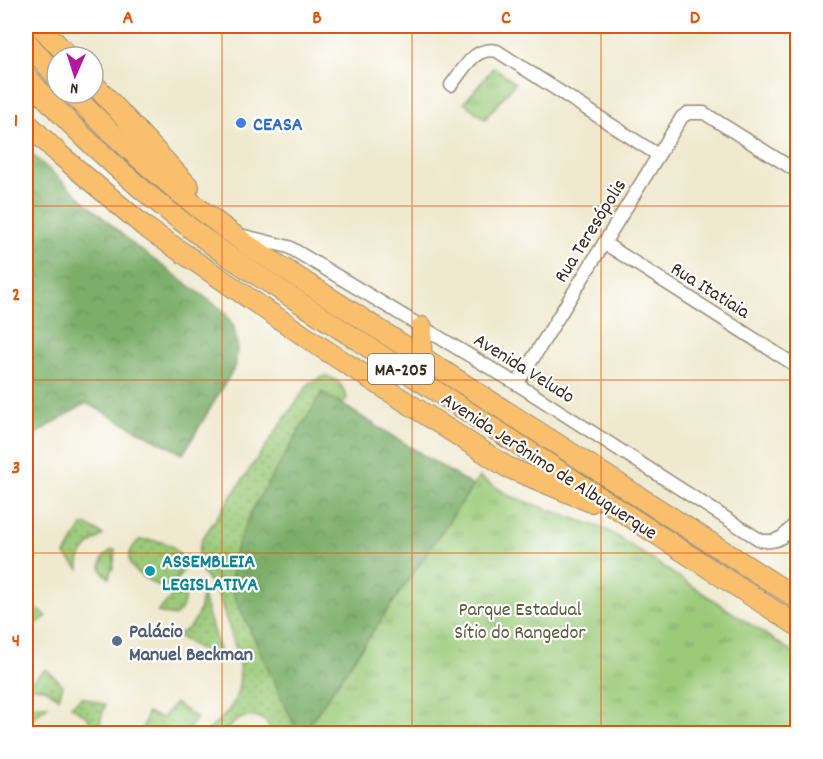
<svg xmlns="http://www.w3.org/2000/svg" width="823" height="759" viewBox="0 0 823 759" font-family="Dekko,sans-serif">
<defs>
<pattern id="grass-tufts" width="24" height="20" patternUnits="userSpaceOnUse" patternTransform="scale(1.5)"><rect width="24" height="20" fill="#9bca79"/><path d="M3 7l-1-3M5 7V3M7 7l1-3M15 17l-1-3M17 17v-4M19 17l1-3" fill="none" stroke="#80a463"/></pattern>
<pattern id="forest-crowns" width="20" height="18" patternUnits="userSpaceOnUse" patternTransform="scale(1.5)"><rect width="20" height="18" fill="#7cae69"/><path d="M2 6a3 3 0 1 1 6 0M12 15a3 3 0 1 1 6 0" fill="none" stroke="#678e56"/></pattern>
<pattern id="garden-dots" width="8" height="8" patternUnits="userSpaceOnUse" patternTransform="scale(1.5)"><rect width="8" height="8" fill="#9bca79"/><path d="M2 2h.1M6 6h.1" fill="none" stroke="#80a463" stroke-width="1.8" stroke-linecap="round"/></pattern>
</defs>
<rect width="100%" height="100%" fill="#fff"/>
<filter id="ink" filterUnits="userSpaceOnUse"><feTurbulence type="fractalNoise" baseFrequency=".0167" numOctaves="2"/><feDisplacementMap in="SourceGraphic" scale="12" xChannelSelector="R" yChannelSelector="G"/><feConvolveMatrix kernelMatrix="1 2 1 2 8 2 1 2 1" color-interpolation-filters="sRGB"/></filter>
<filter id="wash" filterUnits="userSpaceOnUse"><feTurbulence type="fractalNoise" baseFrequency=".008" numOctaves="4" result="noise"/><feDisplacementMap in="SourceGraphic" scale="24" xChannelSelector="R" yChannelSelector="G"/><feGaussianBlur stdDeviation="1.35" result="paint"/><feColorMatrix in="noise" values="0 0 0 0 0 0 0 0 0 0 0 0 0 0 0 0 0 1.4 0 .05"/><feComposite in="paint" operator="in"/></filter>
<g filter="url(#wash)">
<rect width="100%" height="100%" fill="#efe9cf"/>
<g fill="url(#grass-tufts)" stroke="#6b7a4c" stroke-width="1.5">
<path d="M494 67 515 83 485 119 464 103Z"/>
<path d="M479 477 510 496 607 530 797 655V733H303Z"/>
</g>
<g fill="url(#forest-crowns)" stroke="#5c6c44" stroke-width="1.5">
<path d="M26 149 134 245 224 311 234 327 237 343 236 365 183 454 86 403 31 437 26 421Z"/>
<path d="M322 392 473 486 303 733H298L232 591V565L237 546 252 510Z"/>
</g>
<g fill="url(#garden-dots)" stroke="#6b7a4c" stroke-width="1.5">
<path d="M325 376C338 379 343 386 347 398L343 405 322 392 252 510 237 546 232 565V591L298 733H273C261 708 240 713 224 733H207C217 720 230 714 236 697 246 670 234 642 225 616 222 607 220 597 216 589 214 585 210 582 207 579 197 567 196 553 202 539L309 383Z"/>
<path d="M87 525 103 535C91 542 77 554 79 569L65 555 82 526Z"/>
<path d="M139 540C163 539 179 543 184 569 180 575 175 584 167 586 159 588 152 583 145 578 127 567 123 556 139 540Z"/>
<path d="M112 550H115L113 569 111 570 109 578C96 570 100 557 112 550Z"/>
<path d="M202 593 223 663 176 635C195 629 201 612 202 593Z"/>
<path d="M171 595H185C184 604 182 612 174 616L157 612 170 599Z"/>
<path d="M26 602 47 616 26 631Z"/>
<path d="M46 669 63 685 59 698 44 688 33 687 26 692V685Z"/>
<path d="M82 697 105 705 97 733H89L91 723 87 717 71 706Z"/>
<path d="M175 703 197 718 186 733H141L147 713 162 718Z"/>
<path d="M33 705H48L26 724V709Z"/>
</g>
</g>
<g filter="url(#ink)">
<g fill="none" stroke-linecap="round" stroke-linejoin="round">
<defs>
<g id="street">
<path d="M451 85C464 69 474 46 497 51L658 155"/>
<path d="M240 235 289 247 517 384 760 540C779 545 788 533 798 519"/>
<path d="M604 243 798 367"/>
<path d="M517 384 682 117 688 113H704L798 172"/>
</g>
<g id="primary">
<path d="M40 26 69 57"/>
<path d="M26 41 57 77"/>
<path d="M26 76C87 146 156 205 231 258L798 626"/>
<path d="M93 83 189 187"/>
<path d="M72 93C125 149 184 199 246 244L798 599"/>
<path d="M26 122 59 154 145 227 316 344 507 467 591 502"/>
<path d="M421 356 422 327"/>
</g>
</defs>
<use href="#street" stroke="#958a76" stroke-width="15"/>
<use href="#primary" stroke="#958a76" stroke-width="22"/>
<use href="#street" stroke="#fff" stroke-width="12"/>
<use href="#primary" stroke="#f9bf6d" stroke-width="20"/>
</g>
</g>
<path fill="none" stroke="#df570d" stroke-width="1.5" stroke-opacity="0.55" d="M222 26V734M412 26V734M601 26V734M26 206H798M26 380H798M26 553H798"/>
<circle fill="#3f7fe0" stroke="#fff" stroke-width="2" cx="241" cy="123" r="6"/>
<circle fill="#0f9aa8" stroke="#fff" stroke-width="2" cx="150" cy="571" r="6"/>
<circle fill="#5c6f8a" stroke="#fff" stroke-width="2" cx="117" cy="641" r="6"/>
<g text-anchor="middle" stroke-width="4.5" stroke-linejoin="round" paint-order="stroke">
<rect fill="#fff" stroke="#766a62" stroke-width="1.5" x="368" y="354" width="66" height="30" rx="4.5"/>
<g font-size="18" font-weight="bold" fill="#3b2a1e">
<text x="401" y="375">MA-205</text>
</g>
<g font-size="20" font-weight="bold" fill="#366cbe" stroke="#fff" text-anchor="start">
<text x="253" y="130">CEASA</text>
</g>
<g font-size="20" fill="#3b2a1e" stroke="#fff">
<text transform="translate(589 230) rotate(-58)" y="7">Rua Teresópolis</text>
<text transform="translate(711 289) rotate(32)" y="7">Rua Itatiaia</text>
<text transform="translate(525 367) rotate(32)" y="7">Avenida Veludo</text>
<text transform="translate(550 465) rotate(33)" y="7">Avenida Jerônimo de Albuquerque</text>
</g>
<g font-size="20" font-weight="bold" fill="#0d838f" stroke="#fff" text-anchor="start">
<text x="162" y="567">ASSEMBLEIA<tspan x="162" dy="23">LEGISLATIVA</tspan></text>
</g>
<g font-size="20" fill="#585a39" stroke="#fff">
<text x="520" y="615">Parque Estadual<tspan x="520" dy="23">Sítio do Rangedor</tspan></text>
</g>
<g font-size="20" font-weight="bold" fill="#4e5e75" stroke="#fff" text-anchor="start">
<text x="129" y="637">Palácio<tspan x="129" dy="23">Manuel Beckman</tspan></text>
</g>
</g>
<rect width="823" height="759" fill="none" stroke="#fff" stroke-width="66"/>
<g transform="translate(75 75) rotate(183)"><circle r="28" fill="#ffffff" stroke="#b1aaa5" stroke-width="1.5"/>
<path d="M0-4.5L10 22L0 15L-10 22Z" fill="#b5179e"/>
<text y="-9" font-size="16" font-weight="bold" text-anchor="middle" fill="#3b2a1e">N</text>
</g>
<rect x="33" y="33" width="757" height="693" fill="none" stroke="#df570d" stroke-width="2"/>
<g font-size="20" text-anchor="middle" font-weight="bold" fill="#df570d">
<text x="128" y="23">A</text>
<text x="317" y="23">B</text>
<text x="506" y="23">C</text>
<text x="695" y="23">D</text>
<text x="16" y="126">1</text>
<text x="16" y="300">2</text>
<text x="16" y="473">3</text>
<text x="16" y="646">4</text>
</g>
</svg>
